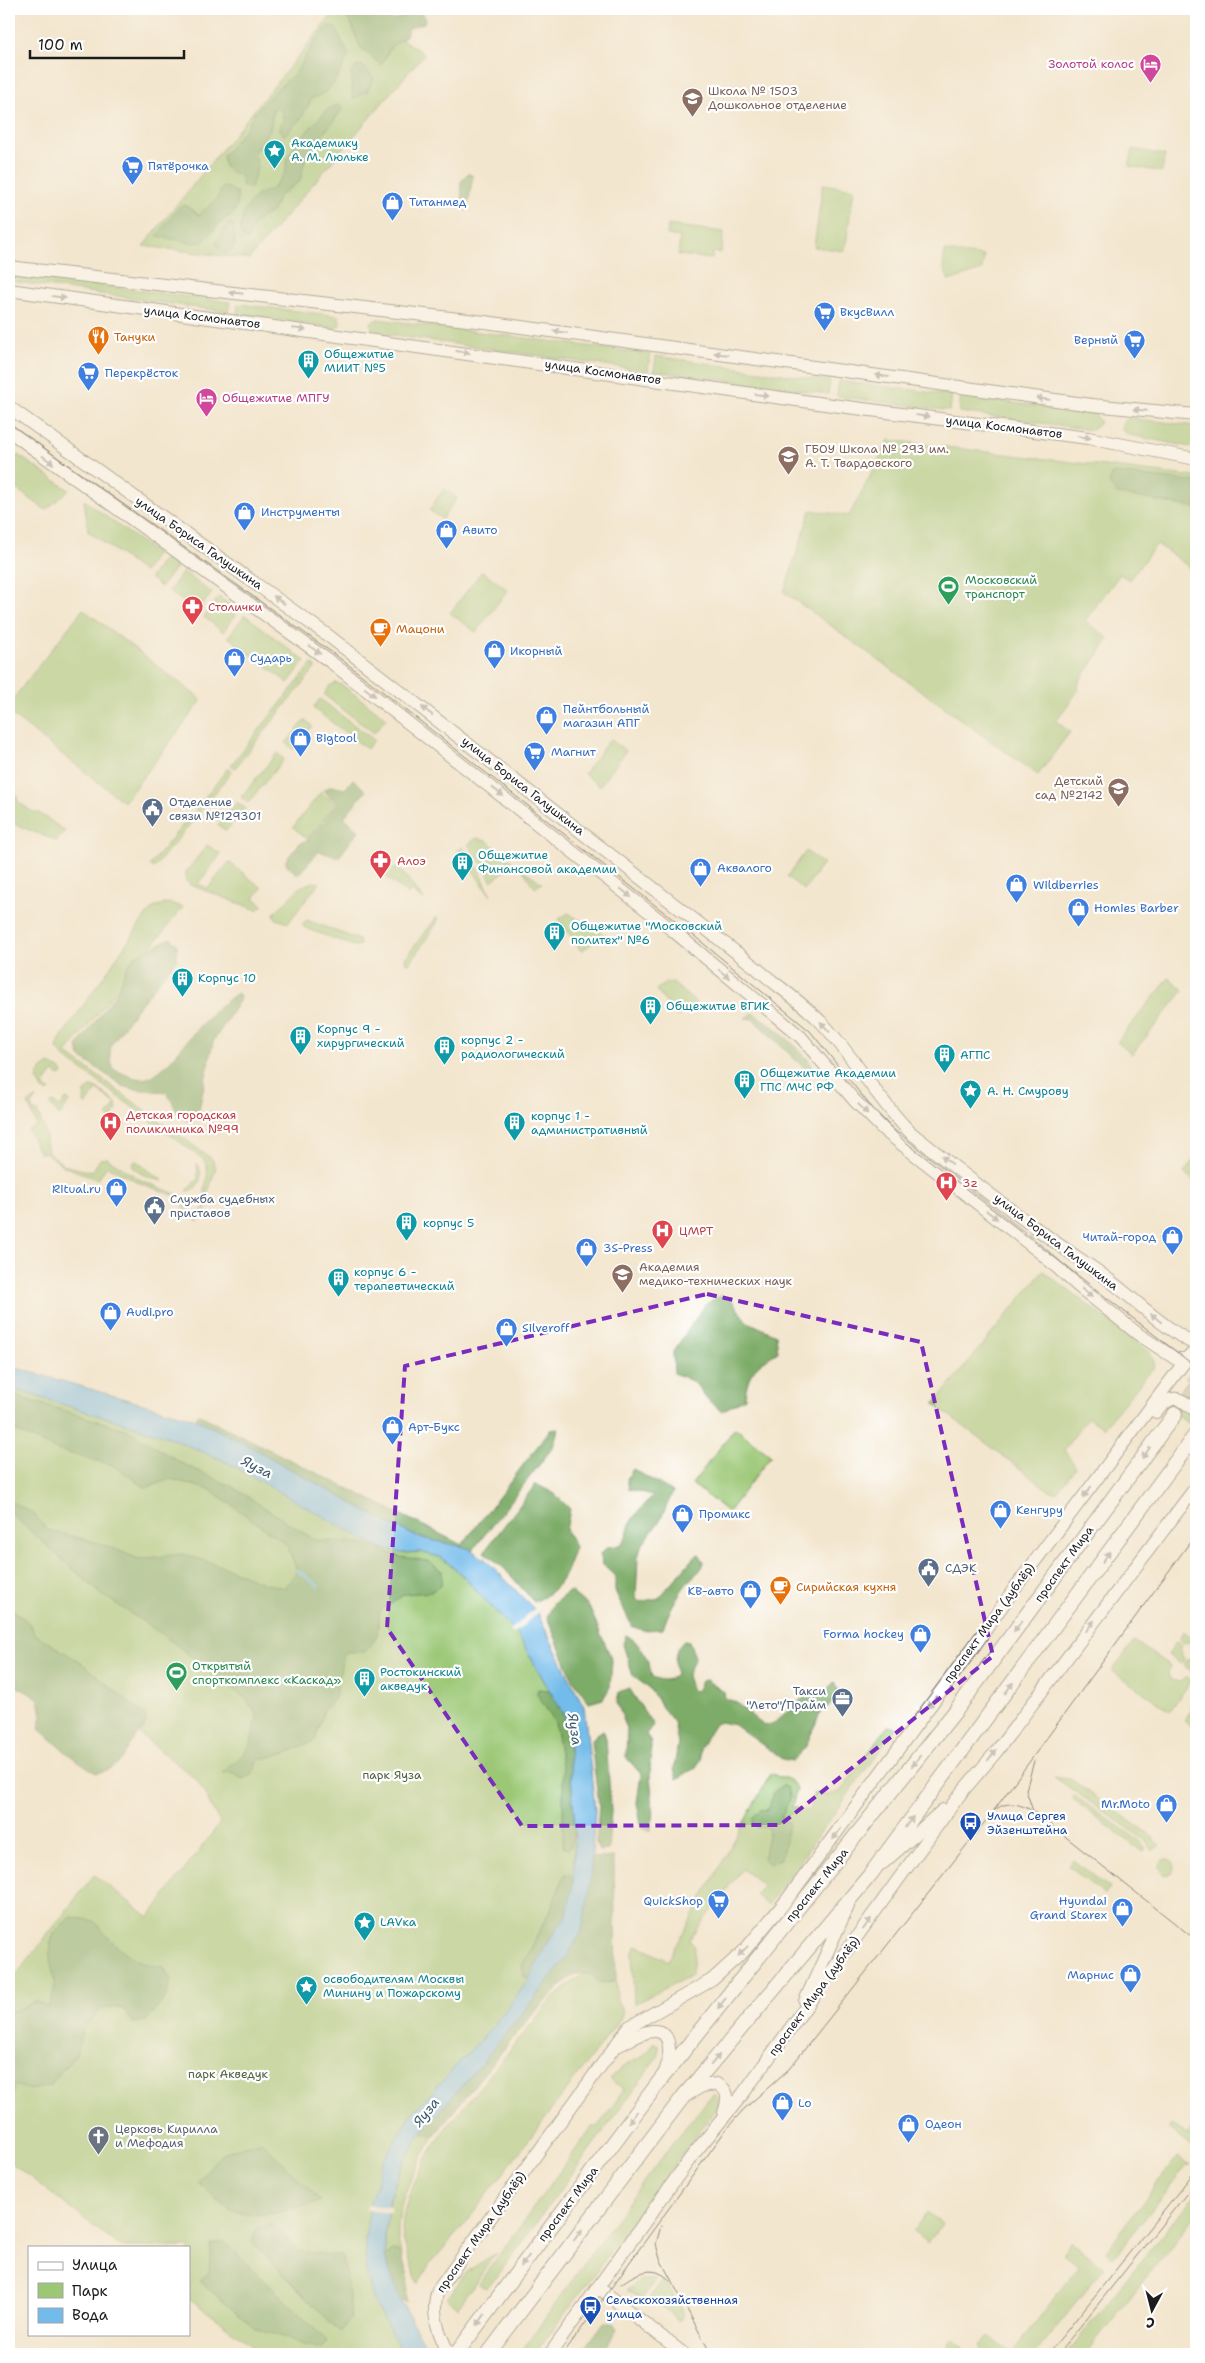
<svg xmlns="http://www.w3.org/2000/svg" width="1205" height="2363" viewBox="0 0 1205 2363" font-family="'Shantell Sans',sans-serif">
<rect width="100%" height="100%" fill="#fff"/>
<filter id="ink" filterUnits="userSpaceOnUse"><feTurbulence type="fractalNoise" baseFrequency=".02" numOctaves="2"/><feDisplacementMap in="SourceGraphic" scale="10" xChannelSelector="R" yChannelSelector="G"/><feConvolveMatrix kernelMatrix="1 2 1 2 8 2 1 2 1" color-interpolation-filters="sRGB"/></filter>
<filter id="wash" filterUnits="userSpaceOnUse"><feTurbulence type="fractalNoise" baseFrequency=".0096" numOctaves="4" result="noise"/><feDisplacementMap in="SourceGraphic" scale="20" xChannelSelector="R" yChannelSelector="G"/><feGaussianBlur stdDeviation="1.12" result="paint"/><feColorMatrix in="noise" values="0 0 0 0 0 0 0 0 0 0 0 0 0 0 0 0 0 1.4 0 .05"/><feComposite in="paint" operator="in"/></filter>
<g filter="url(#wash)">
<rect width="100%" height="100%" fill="#f3e6ce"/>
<g fill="#9cc876" stroke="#5c7249">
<path d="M337 9H357L424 54 249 259 143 246Z"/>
<path d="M1133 149 1165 155 1162 172 1129 166Z"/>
<path d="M823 184 854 189 845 251 814 247Z"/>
<path d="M668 225 724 232 721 253 713 252 712 259 678 255 680 237 667 235Z"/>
<path d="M945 251 984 256 982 270 949 281 943 266Z"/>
<path d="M11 274 230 302 228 312 10 281Z"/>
<path d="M238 304 339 316 340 325 336 328 237 314Z"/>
<path d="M378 319 650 354 648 371 376 333 372 331 371 322Z"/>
<path d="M656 356 830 381 828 394 654 371Z"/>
<path d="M839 381 952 395 950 411 837 396Z"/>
<path d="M961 396 1095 414 1100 423 1092 430 959 412Z"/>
<path d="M1130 418 1196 426V448L1129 435C1123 432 1120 429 1123 422Z"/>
<path d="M889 440 1196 477V564L1192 569 1157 544 1129 580 1120 574 1085 621 1109 639 1079 682 1078 691 1056 721 1070 732 1038 775 784 592 811 510 849 516Z"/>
<path d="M18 455 69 490 46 510 9 484V469Z"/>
<path d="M444 489 457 498 442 519 429 510Z"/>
<path d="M84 500 157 554 144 572 88 531Z"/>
<path d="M164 559 176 567 161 587 150 578Z"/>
<path d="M482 571 508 590 476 632 450 613Z"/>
<path d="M183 572 212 593 197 612 169 591Z"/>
<path d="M219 597 238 611 223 632 204 617Z"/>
<path d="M83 609 202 700 124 802 9 713V704Z"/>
<path d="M245 615 305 661 288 683 228 637Z"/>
<path d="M312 664 316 667 235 768 231 765Z"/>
<path d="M336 683 342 685 386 718 374 733 324 695 330 686Z"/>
<path d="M320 699 374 740 367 749 313 708Z"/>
<path d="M305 720 312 726 293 750 286 743Z"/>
<path d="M610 739 626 751 600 786 584 774Z"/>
<path d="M277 753 284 759 248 803 241 797Z"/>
<path d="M228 768 232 771 199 813 195 810Z"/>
<path d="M9 789 17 795 18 802 33 812 39 813 65 831 57 841 9 822Z"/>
<path d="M321 792 336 804 307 839 293 827Z"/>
<path d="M237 802 245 808 226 831 218 825Z"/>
<path d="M192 814 196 817 154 868 150 865Z"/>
<path d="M476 838 486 840 515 864 491 881 486 869 468 845Z"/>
<path d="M207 845 221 854 198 884 208 888 229 862 262 888 254 898 263 905 257 910 190 885 186 881V872Z"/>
<path d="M463 847 480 871 491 896 458 850Z"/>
<path d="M806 851 823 864 804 890 787 877Z"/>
<path d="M397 866 399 868 424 900 412 891 408 894 386 877Z"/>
<path d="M521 868 542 883 535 888Z"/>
<path d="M313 882 319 883 288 923 276 919 274 914 276 911 300 887Z"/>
<path d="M168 903 183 907 149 950 134 957 126 969 122 983 66 1053 212 1159 216 1167 208 1193 213 1201 198 1221 184 1210V1199L142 1184 107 1166 98 1179 65 1167 45 1152 40 1154 28 1130 37 1126 28 1104 36 1098 31 1106 34 1112 37 1111 45 1131 48 1152 64 1165 92 1172 100 1159 107 1158 141 1180 186 1198 189 1203 190 1211 197 1215 207 1204C200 1188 214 1173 203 1159L63 1056 57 1049 60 1039 147 914 156 906Z"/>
<path d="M568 913 605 935 581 951 559 919Z"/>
<path d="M437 917V923L410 963H406L405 958Z"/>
<path d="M307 920 359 940 360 945 354 946 305 928 302 924Z"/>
<path d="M1169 978 1184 990 1132 1054 1117 1042Z"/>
<path d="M665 983H673L696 1003 677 1017 656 990Z"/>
<path d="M49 1064 60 1069 63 1074 60 1076 53 1072 43 1086 50 1090 47 1092 43 1090 37 1079 41 1070Z"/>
<path d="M90 1087 97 1088 116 1103 117 1110 111 1119 107 1116 116 1104 97 1090 86 1104 84 1103 85 1092Z"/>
<path d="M66 1099 70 1101 59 1116 50 1104 53 1102 60 1107Z"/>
<path d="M1196 1156V1183L1184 1173Z"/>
<path d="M135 1160 163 1181H162C152 1178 137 1175 132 1164Z"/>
<path d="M197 1163C204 1173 201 1190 187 1191L195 1181 198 1180Z"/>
<path d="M1043 1271 1151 1353 1155 1366 1103 1428 1088 1417 1064 1450 1076 1467 1057 1492 1050 1491 934 1404Z"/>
<path d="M1192 1369 1196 1372V1386L1185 1378Z"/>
<path d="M9 1388 163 1435 222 1460 401 1553 420 1552 440 1557 456 1569 518 1635 567 1721 575 1827 573 1883 567 1915 547 1943 530 1980 491 2028 410 2116 384 2159 374 2301 403 2354H266L261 2352 189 2298V2247H121L9 2161V1984L94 1875 149 1917 220 1823 198 1781 9 1628Z"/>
<path d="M1178 1404 1196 1417V1429L1165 1406Z"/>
<path d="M735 1428 771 1456 728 1512 692 1484Z"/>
<path d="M1184 1631 1193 1640 1184 1644 1178 1640Z"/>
<path d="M1134 1641 1170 1666 1168 1674 1171 1680 1180 1682 1186 1677 1191 1681 1170 1711 1112 1671Z"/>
<path d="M1176 1642 1182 1646 1180 1651 1184 1659 1181 1664 1168 1655Z"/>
<path d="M1186 1660H1196V1674L1183 1665Z"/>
<path d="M1196 1703V1729L1184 1721Z"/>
<path d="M888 1726 896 1728 768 1905 756 1895 763 1885 742 1869 689 1940 695 1946 692 1975 634 2004 632 1953 636 1946H640L668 1961 771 1773 780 1778H788L797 1788 792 1807 809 1811 814 1793 828 1795 840 1792Z"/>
<path d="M1054 1777 1070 1779 1154 1837 1153 1839 1161 1845 1153 1852 1145 1840Z"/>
<path d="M1073 1795 1140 1841 1146 1850 1142 1852 1073 1799Z"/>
<circle cx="1167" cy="1867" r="8"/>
<path d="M1073 1860 1110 1888 1105 1895 1068 1866Z"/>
<path d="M585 1972 594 1976 596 1979 609 1983 616 1981 617 2000 623 2012 620 2019 465 2224 429 2265 418 2284C413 2269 407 2254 403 2239 397 2206 425 2159 443 2132L552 1999Z"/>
<path d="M654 2043 659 2045V2055L496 2278 486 2288 478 2284 592 2127H596L602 2122 624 2089 609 2079 624 2066 643 2056Z"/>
<path d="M714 2094 719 2100 714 2112 535 2354H524L521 2352C583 2266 643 2177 711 2096Z"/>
<path d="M1196 2123V2151L1169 2128 1172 2124 1187 2135Z"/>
<path d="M420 2133 434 2136C414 2171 389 2211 401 2253L393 2251 385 2257C384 2204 394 2178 420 2133Z"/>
<path d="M1178 2156 1190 2166H1187L1113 2258 1106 2251Z"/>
<path d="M1196 2193V2215L1085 2354H1066Z"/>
<path d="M927 2212 942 2224 928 2243 913 2231Z"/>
<path d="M1072 2242 1104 2268 1035 2354H983L979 2347 988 2336 1012 2353 1079 2266 1063 2253Z"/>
<path d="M496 2253 458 2307 447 2299 466 2272Z"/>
<path d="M648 2278 656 2279 642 2299 627 2290 638 2281Z"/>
<path d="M662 2281 668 2286 684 2315 679 2321 650 2297Z"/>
<path d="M952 2338 962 2346 963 2354H955L957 2352 947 2345Z"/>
</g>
<g fill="#7dac67" stroke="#4c6442">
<path d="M345 9H368L394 20 418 11 426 18 424 23 409 28 405 37 391 47 381 65 360 47 351 23 340 11Z"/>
<path d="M329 26 335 27 349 56C339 73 332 94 312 98L302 117 284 136 280 129V124L284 121 279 107 274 108 270 129 255 151 257 168 251 188 243 187 240 175C228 171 223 170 223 156L247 127 255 112 278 88 295 74 317 38Z"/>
<path d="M358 65 363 66 374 78 367 92 353 99 351 74Z"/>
<path d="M339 105 343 109 306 156 300 181 278 197 273 211C257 219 252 225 247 241L241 234 240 229 244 212 250 203 257 195 272 189 285 173 287 158 299 140 329 108Z"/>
<path d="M468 173 473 176 467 211 465 210 460 183Z"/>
<path d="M227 187 237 193C239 215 231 213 217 226 212 231 208 237 203 242L193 243 157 236 180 206 185 205 199 215 215 201 222 188Z"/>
<path d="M230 222 234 225 235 246 227 253 222 252 216 243Z"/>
<path d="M1115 473 1196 482V508L1118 494C1111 488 1108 485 1111 475Z"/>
<path d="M353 779 366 791 344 817 359 831 338 858 319 851 298 875 286 864V860L299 844 308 840 338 804 323 790 332 786 345 789Z"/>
<path d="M170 938 177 944V959L131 1016 111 1045 110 1055 113 1069C123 1073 136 1081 147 1078 164 1073 185 1043 197 1029 209 1016 223 1002 238 993L240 997 239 1001 213 1042 198 1114 192 1121C173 1120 177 1102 165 1092L133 1089 123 1086 80 1057 77 1046 117 992 126 969 134 957Z"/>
<path d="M752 1013C764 1017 816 1060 814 1072L804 1068 753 1019 745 1018Z"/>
<path d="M720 1295 731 1299 746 1321 776 1335 778 1352C756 1365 747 1372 745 1398L722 1411 709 1401 694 1382 674 1373 673 1352 705 1305Z"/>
<path d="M9 1394 128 1430 183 1464 231 1486 315 1540 362 1543 401 1557 428 1561 442 1571 441 1585 431 1592 405 1594 380 1611 377 1636 365 1652H344L335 1697 324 1710 315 1740 287 1753 258 1760 252 1775 242 1779 232 1772 222 1773 243 1755 251 1743 257 1715 247 1700 162 1634 101 1594 9 1512V1501L33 1513 47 1530 99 1543 139 1559 183 1554 222 1566 263 1583 285 1588 297 1570 287 1545 211 1490 171 1479 146 1488 113 1465 57 1450 9 1428Z"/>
<path d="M198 1414 462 1545 550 1430 558 1429 553 1447 472 1551 417 1537 380 1519 251 1447 196 1419Z"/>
<path d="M633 1469 673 1492 660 1520 641 1547 638 1557 636 1598 639 1602 659 1598 694 1557 699 1554 704 1562C702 1572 692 1576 687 1583 676 1598 668 1612 663 1629L642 1630 632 1626 615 1591V1576L603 1565 600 1554 607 1547C630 1546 624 1536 632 1520 637 1512 647 1503 653 1495L629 1489 627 1479Z"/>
<path d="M536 1484 555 1494 570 1509 566 1530 575 1547C565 1575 563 1588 534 1602L504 1568 484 1552Z"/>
<path d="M570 1591 589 1607 612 1660 610 1687 603 1699 589 1703 572 1678 547 1617 554 1603Z"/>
<path d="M9 1606 29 1623 35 1634 83 1664 144 1714 146 1719 144 1729C122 1744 131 1767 96 1773L68 1754 39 1728 42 1716 39 1699 9 1682Z"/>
<path d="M626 1635C642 1643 649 1661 652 1677 663 1681 667 1682 676 1674 675 1662 673 1650 684 1641L689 1642 695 1657 687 1676 692 1691 697 1690 701 1681 706 1680 724 1692 725 1698 735 1702 764 1726 774 1723 803 1698 813 1697 828 1690 834 1682 840 1698 821 1711 806 1746 793 1761 782 1759 735 1725 720 1722 715 1724 705 1740 700 1749 701 1760 695 1768 677 1779 674 1769 678 1743 674 1722 661 1706 649 1688 633 1676 623 1644Z"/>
<path d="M629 1688 653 1725 646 1734 651 1743 650 1774 653 1809 651 1831 642 1829 637 1803 641 1774 626 1757 627 1729 617 1703 619 1692Z"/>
<path d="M538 1689 549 1690 567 1721 575 1827 571 1846 568 1849 563 1847V1772L555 1723 537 1694Z"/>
<path d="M603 1730 606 1738 611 1811 608 1850 599 1851 596 1842 599 1806 591 1742 596 1735Z"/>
<path d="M782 1785 788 1788 791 1797 782 1816V1821H787L789 1825 781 1858 770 1864 763 1859 769 1830 766 1826 757 1828 753 1823V1817L760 1810 769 1809 773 1793Z"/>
<path d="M614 1857 616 1981 601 1983C593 1978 589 1970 578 1974 552 1982 458 2107 434 2136L420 2133 481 2064 565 1960 581 1933 589 1895 592 1858Z"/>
<path d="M564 1874H570L573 1883 567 1915 547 1943 530 1980 524 1977 522 1966 553 1904Z"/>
<path d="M72 1917 94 1921C113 1944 132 1964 164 1967L171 1980 166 1997 146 2021 132 2023 122 2007 101 2009 83 2029 76 2054 49 2086 30 2090 14 2085 13 2104 9 2108V2010L15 2011 35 2001 48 2007C69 1973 26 1949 72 1917Z"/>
<path d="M261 2141 321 2201C295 2208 258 2222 232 2210 220 2205 208 2190 198 2182L221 2153Z"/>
<path d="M273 2225 300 2251 341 2256 347 2275 351 2318 340 2332 252 2242 256 2229Z"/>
<path d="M224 2241 327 2341 321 2349 255 2328 199 2281 209 2271 211 2245Z"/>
<path d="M393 2251 401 2253 408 2277 406 2303 399 2297 385 2257Z"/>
<path d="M604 2322H613L617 2330 602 2354H581Z"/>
</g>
<path fill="#72bbea" stroke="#476c83" d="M9 1366 196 1419 251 1447 380 1519 417 1537 468 1548 486 1560 536 1611 584 1707 595 1810 589 1895 581 1933 565 1960 481 2064 420 2133 400 2169 389 2201 385 2232V2257L399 2297 430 2354H403L374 2301 366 2272 365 2238 371 2199 384 2159 410 2116 491 2028 529 1980 547 1943 567 1915 573 1883 575 1827 567 1721 518 1635 456 1569 440 1557 420 1552 401 1553 380 1548 222 1460 163 1435 9 1388Z"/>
<g fill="#f3e6ce">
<path d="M536 1607 539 1611 514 1634 510 1631Z"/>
<path d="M367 2205 390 2207V2213L366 2210Z"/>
</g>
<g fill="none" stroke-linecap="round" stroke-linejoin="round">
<path stroke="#72bbea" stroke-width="3" d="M297 1570 318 1586"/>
</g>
</g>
<g filter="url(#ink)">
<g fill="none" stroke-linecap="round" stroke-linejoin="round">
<path stroke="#c8beaa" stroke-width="14" stroke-dasharray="14 7" stroke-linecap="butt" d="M1175 1414 1196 1387"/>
<defs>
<g id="secondary">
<path d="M9 267 485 322 1092 405 1196 415"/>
<path d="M9 290 832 405 1088 438 1196 459"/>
<path d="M9 407 330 637 755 967C777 986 803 1003 823 1024 855 1058 877 1099 910 1132 969 1179 1030 1226 1093 1268 1128 1292 1158 1325 1196 1345"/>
<path d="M9 431 332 663 671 929 801 1037 854 1100 885 1131 1042 1254 1078 1286 1138 1334 1176 1359H1186L1196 1351"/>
<path d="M1156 1412C1172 1393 1178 1396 1196 1411"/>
<path d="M883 1863 943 1810"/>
<path d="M805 2001 848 1906"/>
<path d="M617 2046C626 2042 637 2035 647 2032 674 2025 671 2056 665 2072"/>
<path d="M685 2096 702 2086 717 2084C730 2090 728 2100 724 2113"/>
<path d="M599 2288 684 2354"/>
<path d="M449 2354C439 2334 430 2313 438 2290L629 2027 712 1980 744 1951 786 1901 972 1649 1014 1589 1189 1356"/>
<path d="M550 2354 692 2156 742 2095 961 1793 996 1752 1196 1487"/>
</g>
<g id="primary">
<path d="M456 2354 662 2078 957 1709 1175 1414"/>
<path d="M488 2354 683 2097 870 1875 1196 1434"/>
</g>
</defs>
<use href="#secondary" stroke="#67635a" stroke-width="14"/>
<use href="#primary" stroke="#67635a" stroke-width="16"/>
<use href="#secondary" stroke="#fff" stroke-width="12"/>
<use href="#primary" stroke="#fff" stroke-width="14"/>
<g stroke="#1c1c1c" stroke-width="1">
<path d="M9 423 337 656 693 935 810 1031 868 1103 903 1140 1196 1367"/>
<path d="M995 1810C1007 1800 1020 1804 1033 1811L1196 1940"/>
<path d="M1033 1811 1026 1790 1034 1761"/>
<path d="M661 2226 656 2244 660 2259 711 2354"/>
<path d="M621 2284C636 2273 655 2263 670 2281"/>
<path d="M563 2354 728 2127 743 2110 789 2069 992 1813 1196 1534"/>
<path d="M1048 2354 1196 2170"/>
<path d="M1058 2354 1196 2182"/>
</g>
</g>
<defs><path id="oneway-solid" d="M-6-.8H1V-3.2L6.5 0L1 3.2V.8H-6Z" transform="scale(1.25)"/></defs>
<g fill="#999">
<use href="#oneway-solid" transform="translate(236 293) rotate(-174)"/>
<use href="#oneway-solid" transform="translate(59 297) rotate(8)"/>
<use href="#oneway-solid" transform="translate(299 329) rotate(7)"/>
<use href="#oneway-solid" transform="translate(560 332) rotate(-172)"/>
<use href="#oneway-solid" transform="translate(463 352) rotate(8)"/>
<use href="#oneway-solid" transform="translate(721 354) rotate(-172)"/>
<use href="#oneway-solid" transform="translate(882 376) rotate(-173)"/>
<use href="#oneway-solid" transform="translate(762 395) rotate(8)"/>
<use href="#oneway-solid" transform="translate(1043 399) rotate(-172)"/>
<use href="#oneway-solid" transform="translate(1140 410) rotate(-175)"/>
<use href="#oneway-solid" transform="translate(923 416) rotate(7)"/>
<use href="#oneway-solid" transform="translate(1084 437) rotate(8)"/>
<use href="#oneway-solid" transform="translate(48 460) rotate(36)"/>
<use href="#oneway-solid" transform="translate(279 600) rotate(-144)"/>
<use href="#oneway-solid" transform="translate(315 650) rotate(36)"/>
<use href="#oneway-solid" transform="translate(370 692) rotate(37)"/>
<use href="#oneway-solid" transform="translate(427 711) rotate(-142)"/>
<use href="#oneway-solid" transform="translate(498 792) rotate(38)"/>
<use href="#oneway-solid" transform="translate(626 893) rotate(39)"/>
<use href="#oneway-solid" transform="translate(724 974) rotate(40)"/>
<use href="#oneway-solid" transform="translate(825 1027) rotate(-133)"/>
<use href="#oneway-solid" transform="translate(863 1109) rotate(46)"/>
<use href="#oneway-solid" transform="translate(947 1160) rotate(-143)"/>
<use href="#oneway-solid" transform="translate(992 1215) rotate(38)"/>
<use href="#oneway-solid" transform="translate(1087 1293) rotate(38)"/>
<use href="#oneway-solid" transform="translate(1156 1318) rotate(-141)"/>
<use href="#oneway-solid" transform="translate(1146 1453) rotate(126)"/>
<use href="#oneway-solid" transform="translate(1087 1492) rotate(127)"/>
<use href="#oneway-solid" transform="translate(1106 1557) rotate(-54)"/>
<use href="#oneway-solid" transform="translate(1018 1626) rotate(126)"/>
<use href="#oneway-solid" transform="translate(1090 1626) rotate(-53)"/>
<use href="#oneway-solid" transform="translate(1009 1688) rotate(-54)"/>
<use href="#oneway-solid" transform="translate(932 1702) rotate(126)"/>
<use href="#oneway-solid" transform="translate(992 1755) rotate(-51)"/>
<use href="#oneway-solid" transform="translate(916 1761) rotate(128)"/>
<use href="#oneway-solid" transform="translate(909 1822) rotate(-53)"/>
<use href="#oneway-solid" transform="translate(837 1834) rotate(126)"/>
<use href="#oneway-solid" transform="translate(867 1924) rotate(-54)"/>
<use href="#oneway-solid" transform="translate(743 1951) rotate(134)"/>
<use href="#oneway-solid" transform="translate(722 2003) rotate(128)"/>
<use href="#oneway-solid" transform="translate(715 2060) rotate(-50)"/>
<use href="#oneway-solid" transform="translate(633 2117) rotate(127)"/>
<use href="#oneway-solid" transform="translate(578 2235) rotate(-53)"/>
<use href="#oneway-solid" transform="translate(525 2261) rotate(127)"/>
<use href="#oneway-solid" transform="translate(481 2320) rotate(126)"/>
</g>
</g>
<path d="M0 0H1205V2363H0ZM707 1294 921 1342 993 1656 780 1825 522 1826 387 1628 405 1366Z" fill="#f3e6ce" fill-opacity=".55" fill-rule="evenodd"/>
<path fill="none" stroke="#7b2cbf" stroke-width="4" stroke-dasharray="10 6" stroke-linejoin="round" d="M707 1294 921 1342 993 1656 780 1825 522 1826 387 1628 405 1366Z"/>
<defs>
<symbol id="hotel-pin" viewBox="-11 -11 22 30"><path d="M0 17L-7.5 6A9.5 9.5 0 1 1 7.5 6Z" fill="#d1479c" stroke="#fff"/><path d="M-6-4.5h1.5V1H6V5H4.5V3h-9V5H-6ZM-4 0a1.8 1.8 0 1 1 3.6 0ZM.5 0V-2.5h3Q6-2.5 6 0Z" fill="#fff"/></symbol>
<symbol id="school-pin" viewBox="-11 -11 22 30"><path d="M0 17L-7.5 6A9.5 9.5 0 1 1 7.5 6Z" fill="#8d6e63" stroke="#fff"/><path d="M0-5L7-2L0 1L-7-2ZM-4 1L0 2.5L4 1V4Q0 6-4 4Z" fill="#fff"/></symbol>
<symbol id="sight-pin" viewBox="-11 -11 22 30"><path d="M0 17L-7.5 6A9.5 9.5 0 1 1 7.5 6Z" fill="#0f9aa8" stroke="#fff"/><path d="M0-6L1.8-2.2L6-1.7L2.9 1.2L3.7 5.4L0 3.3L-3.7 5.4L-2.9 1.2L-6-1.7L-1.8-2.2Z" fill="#fff"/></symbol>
<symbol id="supermarket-pin" viewBox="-11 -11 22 30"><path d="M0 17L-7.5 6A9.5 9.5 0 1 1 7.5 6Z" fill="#3f7fe0" stroke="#fff"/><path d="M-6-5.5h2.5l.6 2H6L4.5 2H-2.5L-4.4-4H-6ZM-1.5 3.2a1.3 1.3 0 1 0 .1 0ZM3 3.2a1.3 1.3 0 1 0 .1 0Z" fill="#fff"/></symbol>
<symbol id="shop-pin" viewBox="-11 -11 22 30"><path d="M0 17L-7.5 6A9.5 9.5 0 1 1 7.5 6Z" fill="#3f7fe0" stroke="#fff"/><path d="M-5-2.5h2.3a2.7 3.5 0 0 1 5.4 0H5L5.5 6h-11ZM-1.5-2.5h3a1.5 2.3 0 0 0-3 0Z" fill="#fff"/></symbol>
<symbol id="restaurant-pin" viewBox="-11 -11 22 30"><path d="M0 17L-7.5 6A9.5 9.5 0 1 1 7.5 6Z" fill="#e8710a" stroke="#fff"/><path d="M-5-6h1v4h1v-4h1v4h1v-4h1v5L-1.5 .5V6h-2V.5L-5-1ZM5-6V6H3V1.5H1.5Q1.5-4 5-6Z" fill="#fff"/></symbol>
<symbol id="building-pin" viewBox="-11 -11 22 30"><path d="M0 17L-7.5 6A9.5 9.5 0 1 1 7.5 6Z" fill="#0f9aa8" stroke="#fff"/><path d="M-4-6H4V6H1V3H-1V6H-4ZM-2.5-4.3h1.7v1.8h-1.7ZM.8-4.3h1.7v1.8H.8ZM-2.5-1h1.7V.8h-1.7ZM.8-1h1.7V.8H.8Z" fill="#fff"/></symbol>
<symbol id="stadium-pin" viewBox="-11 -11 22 30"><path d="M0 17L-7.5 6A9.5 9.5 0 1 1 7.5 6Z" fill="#2e9e5b" stroke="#fff"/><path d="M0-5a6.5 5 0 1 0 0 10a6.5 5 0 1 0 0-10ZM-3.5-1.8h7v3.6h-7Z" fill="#fff"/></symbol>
<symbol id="pharmacy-pin" viewBox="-11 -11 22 30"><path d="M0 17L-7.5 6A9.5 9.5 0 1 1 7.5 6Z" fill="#e0444e" stroke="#fff"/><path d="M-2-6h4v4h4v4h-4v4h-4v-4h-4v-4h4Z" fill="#fff"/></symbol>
<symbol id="cafe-pin" viewBox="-11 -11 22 30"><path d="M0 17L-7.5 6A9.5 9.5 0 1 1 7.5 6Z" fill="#e8710a" stroke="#fff"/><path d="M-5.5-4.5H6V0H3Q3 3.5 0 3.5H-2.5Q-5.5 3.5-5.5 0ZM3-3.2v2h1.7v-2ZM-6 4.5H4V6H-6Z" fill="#fff"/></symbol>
<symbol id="civic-pin" viewBox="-11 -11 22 30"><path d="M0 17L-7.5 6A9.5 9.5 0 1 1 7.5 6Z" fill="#5c6f8a" stroke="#fff"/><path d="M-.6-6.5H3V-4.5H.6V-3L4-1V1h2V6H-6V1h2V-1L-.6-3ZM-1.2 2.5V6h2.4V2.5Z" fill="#fff"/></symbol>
<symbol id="hospital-pin" viewBox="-11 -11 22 30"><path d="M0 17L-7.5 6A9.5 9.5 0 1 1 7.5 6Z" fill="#e0444e" stroke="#fff"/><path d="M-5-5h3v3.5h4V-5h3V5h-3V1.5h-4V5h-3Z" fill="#fff"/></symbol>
<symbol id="university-pin" viewBox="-11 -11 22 30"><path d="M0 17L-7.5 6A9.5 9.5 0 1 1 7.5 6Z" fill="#8d6e63" stroke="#fff"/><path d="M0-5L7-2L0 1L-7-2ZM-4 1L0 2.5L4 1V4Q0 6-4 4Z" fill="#fff"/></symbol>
<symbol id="office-pin" viewBox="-11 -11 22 30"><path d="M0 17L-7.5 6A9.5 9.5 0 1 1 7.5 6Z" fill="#5c6f8a" stroke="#fff"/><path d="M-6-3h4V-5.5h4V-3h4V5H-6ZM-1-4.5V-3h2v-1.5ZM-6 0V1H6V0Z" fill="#fff"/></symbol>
<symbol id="bus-pin" viewBox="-11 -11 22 30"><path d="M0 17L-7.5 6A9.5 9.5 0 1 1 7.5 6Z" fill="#1a4fb4" stroke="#fff"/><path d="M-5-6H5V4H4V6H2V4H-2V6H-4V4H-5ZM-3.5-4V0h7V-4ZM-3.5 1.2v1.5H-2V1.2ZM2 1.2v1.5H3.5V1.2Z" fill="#fff"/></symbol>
<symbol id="church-pin" viewBox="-11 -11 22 30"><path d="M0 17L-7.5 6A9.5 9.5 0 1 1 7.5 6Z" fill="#6b7280" stroke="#fff"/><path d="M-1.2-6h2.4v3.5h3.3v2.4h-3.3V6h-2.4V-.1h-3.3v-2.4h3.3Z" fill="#fff"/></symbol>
</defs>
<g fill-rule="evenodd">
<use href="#hotel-pin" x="1138" y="52" width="25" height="34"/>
<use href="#school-pin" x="680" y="86" width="25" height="34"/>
<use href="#sight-pin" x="262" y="138" width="25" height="34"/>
<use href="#supermarket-pin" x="120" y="154" width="25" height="34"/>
<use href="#shop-pin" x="380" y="190" width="25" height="34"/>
<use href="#supermarket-pin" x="812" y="300" width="25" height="34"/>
<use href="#restaurant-pin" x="86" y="324" width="25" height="34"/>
<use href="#supermarket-pin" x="1122" y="328" width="25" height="34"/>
<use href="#building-pin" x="296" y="348" width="25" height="34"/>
<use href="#supermarket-pin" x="76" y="360" width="25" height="34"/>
<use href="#hotel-pin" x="194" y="386" width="25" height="34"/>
<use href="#school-pin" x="776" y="444" width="25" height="34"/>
<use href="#shop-pin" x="232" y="500" width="25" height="34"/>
<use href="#shop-pin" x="434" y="518" width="25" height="34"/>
<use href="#stadium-pin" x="936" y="574" width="25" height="34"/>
<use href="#pharmacy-pin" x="180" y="594" width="25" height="34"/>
<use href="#cafe-pin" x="368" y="616" width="25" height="34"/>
<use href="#shop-pin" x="482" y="638" width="25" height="34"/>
<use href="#shop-pin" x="222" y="646" width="25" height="34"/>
<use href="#shop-pin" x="534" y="704" width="25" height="34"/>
<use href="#shop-pin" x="288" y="726" width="25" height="34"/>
<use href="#supermarket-pin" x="522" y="740" width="25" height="34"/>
<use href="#school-pin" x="1106" y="776" width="25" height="34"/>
<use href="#civic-pin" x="140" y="796" width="25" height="34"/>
<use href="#pharmacy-pin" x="368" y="848" width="25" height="34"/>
<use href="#building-pin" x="450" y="850" width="25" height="34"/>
<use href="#shop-pin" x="688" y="856" width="25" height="34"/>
<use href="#shop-pin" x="1004" y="872" width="25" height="34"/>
<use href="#shop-pin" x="1066" y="896" width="25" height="34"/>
<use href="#building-pin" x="542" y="920" width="25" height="34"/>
<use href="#building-pin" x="170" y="966" width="25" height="34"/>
<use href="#building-pin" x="638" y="994" width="25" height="34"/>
<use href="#building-pin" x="288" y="1024" width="25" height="34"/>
<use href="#building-pin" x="432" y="1034" width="25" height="34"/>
<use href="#building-pin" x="932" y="1042" width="25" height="34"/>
<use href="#building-pin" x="732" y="1068" width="25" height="34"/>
<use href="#sight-pin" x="958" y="1078" width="25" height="34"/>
<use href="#hospital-pin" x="98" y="1110" width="25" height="34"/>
<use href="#building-pin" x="502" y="1110" width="25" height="34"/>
<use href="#hospital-pin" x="934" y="1170" width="25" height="34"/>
<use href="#shop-pin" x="104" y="1176" width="25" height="34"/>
<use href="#civic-pin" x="142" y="1194" width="25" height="34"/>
<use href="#building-pin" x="394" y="1210" width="25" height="34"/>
<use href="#hospital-pin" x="650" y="1218" width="25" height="34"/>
<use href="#shop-pin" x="1160" y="1224" width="25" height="34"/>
<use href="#shop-pin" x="574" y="1236" width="25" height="34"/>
<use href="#university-pin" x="610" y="1262" width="25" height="34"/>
<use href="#building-pin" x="326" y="1266" width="25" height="34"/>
<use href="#shop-pin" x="98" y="1300" width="25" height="34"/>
<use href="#shop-pin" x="494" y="1316" width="25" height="34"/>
<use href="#shop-pin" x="380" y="1414" width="25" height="34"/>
<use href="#shop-pin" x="988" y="1498" width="25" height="34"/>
<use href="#shop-pin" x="670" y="1502" width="25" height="34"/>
<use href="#civic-pin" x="916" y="1556" width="25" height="34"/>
<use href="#cafe-pin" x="768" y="1574" width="25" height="34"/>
<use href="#shop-pin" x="738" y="1578" width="25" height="34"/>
<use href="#shop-pin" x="908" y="1622" width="25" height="34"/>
<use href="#stadium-pin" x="164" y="1660" width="25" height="34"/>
<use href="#building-pin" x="352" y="1666" width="25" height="34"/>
<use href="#office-pin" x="830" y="1686" width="25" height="34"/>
<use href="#shop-pin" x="1154" y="1792" width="25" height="34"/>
<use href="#bus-pin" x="958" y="1810" width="25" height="34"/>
<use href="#supermarket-pin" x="706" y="1888" width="25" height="34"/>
<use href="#shop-pin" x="1110" y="1896" width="25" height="34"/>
<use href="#sight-pin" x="352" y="1910" width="25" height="34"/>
<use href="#shop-pin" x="1118" y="1962" width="25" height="34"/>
<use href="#sight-pin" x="294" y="1974" width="25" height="34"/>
<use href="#shop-pin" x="770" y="2090" width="25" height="34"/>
<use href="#shop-pin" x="896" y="2112" width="25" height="34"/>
<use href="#church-pin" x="86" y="2124" width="25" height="34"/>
<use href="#bus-pin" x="578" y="2294" width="25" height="34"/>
</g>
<g text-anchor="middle" stroke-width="4.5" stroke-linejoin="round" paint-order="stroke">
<g font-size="12" fill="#b23c85" stroke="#fff" text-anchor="end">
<text x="1134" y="68">Золотой колос</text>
<text x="222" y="402" text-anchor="start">Общежитие МПГУ</text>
</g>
<g font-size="12" fill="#785e54" stroke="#fff" text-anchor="start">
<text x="708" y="95">Школа № 1503<tspan x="708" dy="14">Дошкольное отделение</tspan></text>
<text x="805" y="453">ГБОУ Школа № 293 им.<tspan x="805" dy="14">А. Т. Твардовского</tspan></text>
<text x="1103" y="785" text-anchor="end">Детский<tspan x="1103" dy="14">сад №2142</tspan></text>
<text x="639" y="1271">Академия<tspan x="639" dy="14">медико-технических наук</tspan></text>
</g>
<g font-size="12" fill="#0d838f" stroke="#fff" text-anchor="start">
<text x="291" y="147">Академику<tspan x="291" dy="14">А. М. Люльке</tspan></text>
<text x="324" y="358">Общежитие<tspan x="324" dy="14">МИИТ №5</tspan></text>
<text x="478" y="859">Общежитие<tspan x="478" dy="14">Финансовой академии</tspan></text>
<text x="571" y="930">Общежитие "Московский<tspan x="571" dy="14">политех" №6</tspan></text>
<text x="198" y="982">Корпус 10</text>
<text x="666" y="1010">Общежитие ВГИК</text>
<text x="317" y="1033">Корпус 9 -<tspan x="317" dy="14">хирургический</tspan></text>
<text x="461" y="1044">корпус 2 -<tspan x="461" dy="14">радиологический</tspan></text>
<text x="960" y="1059">АГПС</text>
<text x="760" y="1077">Общежитие Академии<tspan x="760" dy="14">ГПС МЧС РФ</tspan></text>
<text x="987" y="1095">А. Н. Смурову</text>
<text x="531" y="1120">корпус 1 -<tspan x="531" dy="14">административный</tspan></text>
<text x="423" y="1227">корпус 5</text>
<text x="354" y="1276">корпус 6 -<tspan x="354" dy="14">терапевтический</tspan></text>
<text x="380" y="1676">Ростокинский<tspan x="380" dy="14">акведук</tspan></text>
<text x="380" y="1926">LAVка</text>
<text x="323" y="1983">освободителям Москвы<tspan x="323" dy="14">Минину и Пожарскому</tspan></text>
</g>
<g font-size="12" fill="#366cbe" stroke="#fff" text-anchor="start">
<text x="148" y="170">Пятёрочка</text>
<text x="409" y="206">Титанмед</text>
<text x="840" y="316">ВкусВилл</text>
<text x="1118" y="344" text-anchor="end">Верный</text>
<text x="105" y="377">Перекрёсток</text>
<text x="261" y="516">Инструменты</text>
<text x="462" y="534">Авито</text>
<text x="510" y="655">Икорный</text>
<text x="250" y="662">Сударь</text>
<text x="563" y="713">Пейнтбольный<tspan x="563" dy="14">магазин АПГ</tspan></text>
<text x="316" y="742">Bigtool</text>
<text x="551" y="756">Магнит</text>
<text x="717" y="872">Аквалого</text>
<text x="1033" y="889">Wildberries</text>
<text x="1094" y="912">Homies Barber</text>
<text x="101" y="1193" text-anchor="end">Ritual.ru</text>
<text x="1156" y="1241" text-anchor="end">Читай-город</text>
<text x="603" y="1252">3S-Press</text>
<text x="126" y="1316">Audi.pro</text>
<text x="522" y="1332">Silveroff</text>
<text x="408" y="1431">Арт-Букс</text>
<text x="1016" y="1514">Кенгуру</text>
<text x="699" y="1518">Промикс</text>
<text x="734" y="1595" text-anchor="end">КВ-авто</text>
<text x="904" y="1638" text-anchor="end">Forma hockey</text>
<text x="1150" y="1808" text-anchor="end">Mr.Moto</text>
<text x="703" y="1905" text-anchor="end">QuickShop</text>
<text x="1107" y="1905" text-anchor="end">Hyundai<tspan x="1107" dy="14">Grand Starex</tspan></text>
<text x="1114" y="1979" text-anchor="end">Марнис</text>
<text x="798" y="2107">Lo</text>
<text x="925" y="2128">Одеон</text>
</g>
<g font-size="12" fill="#1c1c1c" stroke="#fff">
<text transform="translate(202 317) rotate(7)" y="4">улица Космонавтов</text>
<text transform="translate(603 372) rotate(8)" y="4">улица Космонавтов</text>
<text transform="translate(1004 427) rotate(7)" y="4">улица Космонавтов</text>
<text transform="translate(199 543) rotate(35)" y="4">улица Бориса Галушкина</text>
<text transform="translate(523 786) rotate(38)" y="4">улица Бориса Галушкина</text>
<text transform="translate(1056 1242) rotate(37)" y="4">улица Бориса Галушкина</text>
<text transform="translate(1064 1564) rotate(-54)" y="4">проспект Мира</text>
<text transform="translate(989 1623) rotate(-54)" y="4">проспект Мира (дублёр)</text>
<text transform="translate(817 1885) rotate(-51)" y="4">проспект Мира</text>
<text transform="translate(814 1996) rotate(-54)" y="4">проспект Мира (дублёр)</text>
<text transform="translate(568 2204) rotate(-53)" y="4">проспект Мира</text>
<text transform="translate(481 2232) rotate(-55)" y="4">проспект Мира (дублёр)</text>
</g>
<g font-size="12" fill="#c56008" stroke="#fff" text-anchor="start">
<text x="114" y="341">Тануки</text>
<text x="396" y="633">Мацони</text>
<text x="796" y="1591">Сирийская кухня</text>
</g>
<g font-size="12" fill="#27864d" stroke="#fff" text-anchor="start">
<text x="965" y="584">Московский<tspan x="965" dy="14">транспорт</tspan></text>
<text x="192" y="1670">Открытый<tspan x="192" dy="14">спорткомплекс «Каскад»</tspan></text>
</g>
<g font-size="12" fill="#be3a42" stroke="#fff" text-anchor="start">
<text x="208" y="611">Столички</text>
<text x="397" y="865">Алоэ</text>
<text x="126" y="1119">Детская городская<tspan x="126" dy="14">поликлиника №99</tspan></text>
<text x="962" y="1187">3z</text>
<text x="679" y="1235">ЦМРТ</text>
</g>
<g font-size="12" fill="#4e5e75" stroke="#fff" text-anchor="start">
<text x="169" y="806">Отделение<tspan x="169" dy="14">связи №129301</tspan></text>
<text x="170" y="1203">Служба судебных<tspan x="170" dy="14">приставов</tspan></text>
<text x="945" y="1572">СДЭК</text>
<text x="826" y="1695" text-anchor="end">Такси<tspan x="826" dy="14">"Лето"/Прайм</tspan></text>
</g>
<g font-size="12" fill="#4f6140" stroke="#fff">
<text x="392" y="1779">парк Яуза</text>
<text x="228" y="2078">парк Акведук</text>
</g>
<g font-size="12" fill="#164399" stroke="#fff" text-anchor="start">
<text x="987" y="1820">Улица Сергея<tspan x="987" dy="14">Эйзенштейна</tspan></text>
<text x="606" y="2304">Сельскохозяйственная<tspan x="606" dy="14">улица</tspan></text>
</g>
<g font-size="12" fill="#5b616d" stroke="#fff" text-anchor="start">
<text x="115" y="2133">Церковь Кирилла<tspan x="115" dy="14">и Мефодия</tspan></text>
</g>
<g font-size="14" font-style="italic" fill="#3e5c6e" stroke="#fff">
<text transform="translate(257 1467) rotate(27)" y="5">Яуза</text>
<text transform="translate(575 1729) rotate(81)" y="5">Яуза</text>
<text transform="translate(426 2112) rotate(-51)" y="5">Яуза</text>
</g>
</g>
<rect width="1205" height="2363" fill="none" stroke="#fff" stroke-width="30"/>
<rect x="28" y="2246" width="162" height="90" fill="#ffffff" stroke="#a4a4a4"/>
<rect x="38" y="2262" width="25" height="8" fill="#ffffff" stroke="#a4a4a4"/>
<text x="72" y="2270" font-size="15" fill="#1c1c1c">Улица</text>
<rect x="38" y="2283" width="25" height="15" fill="#9cc876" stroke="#a4a4a4"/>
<text x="72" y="2296" font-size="15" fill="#1c1c1c">Парк</text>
<rect x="38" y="2308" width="25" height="15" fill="#72bbea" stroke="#a4a4a4"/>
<text x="72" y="2320" font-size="15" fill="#1c1c1c">Вода</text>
<g transform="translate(1152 2310) rotate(187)" stroke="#ffffff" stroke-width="4" paint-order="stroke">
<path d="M0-4L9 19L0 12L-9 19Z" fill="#1c1c1c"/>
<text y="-8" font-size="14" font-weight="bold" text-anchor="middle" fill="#1c1c1c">С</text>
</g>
<path d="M30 50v8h154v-8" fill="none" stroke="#1c1c1c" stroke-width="2.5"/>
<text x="38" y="50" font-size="15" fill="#1c1c1c" stroke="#ffffff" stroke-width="4" paint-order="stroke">100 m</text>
</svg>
